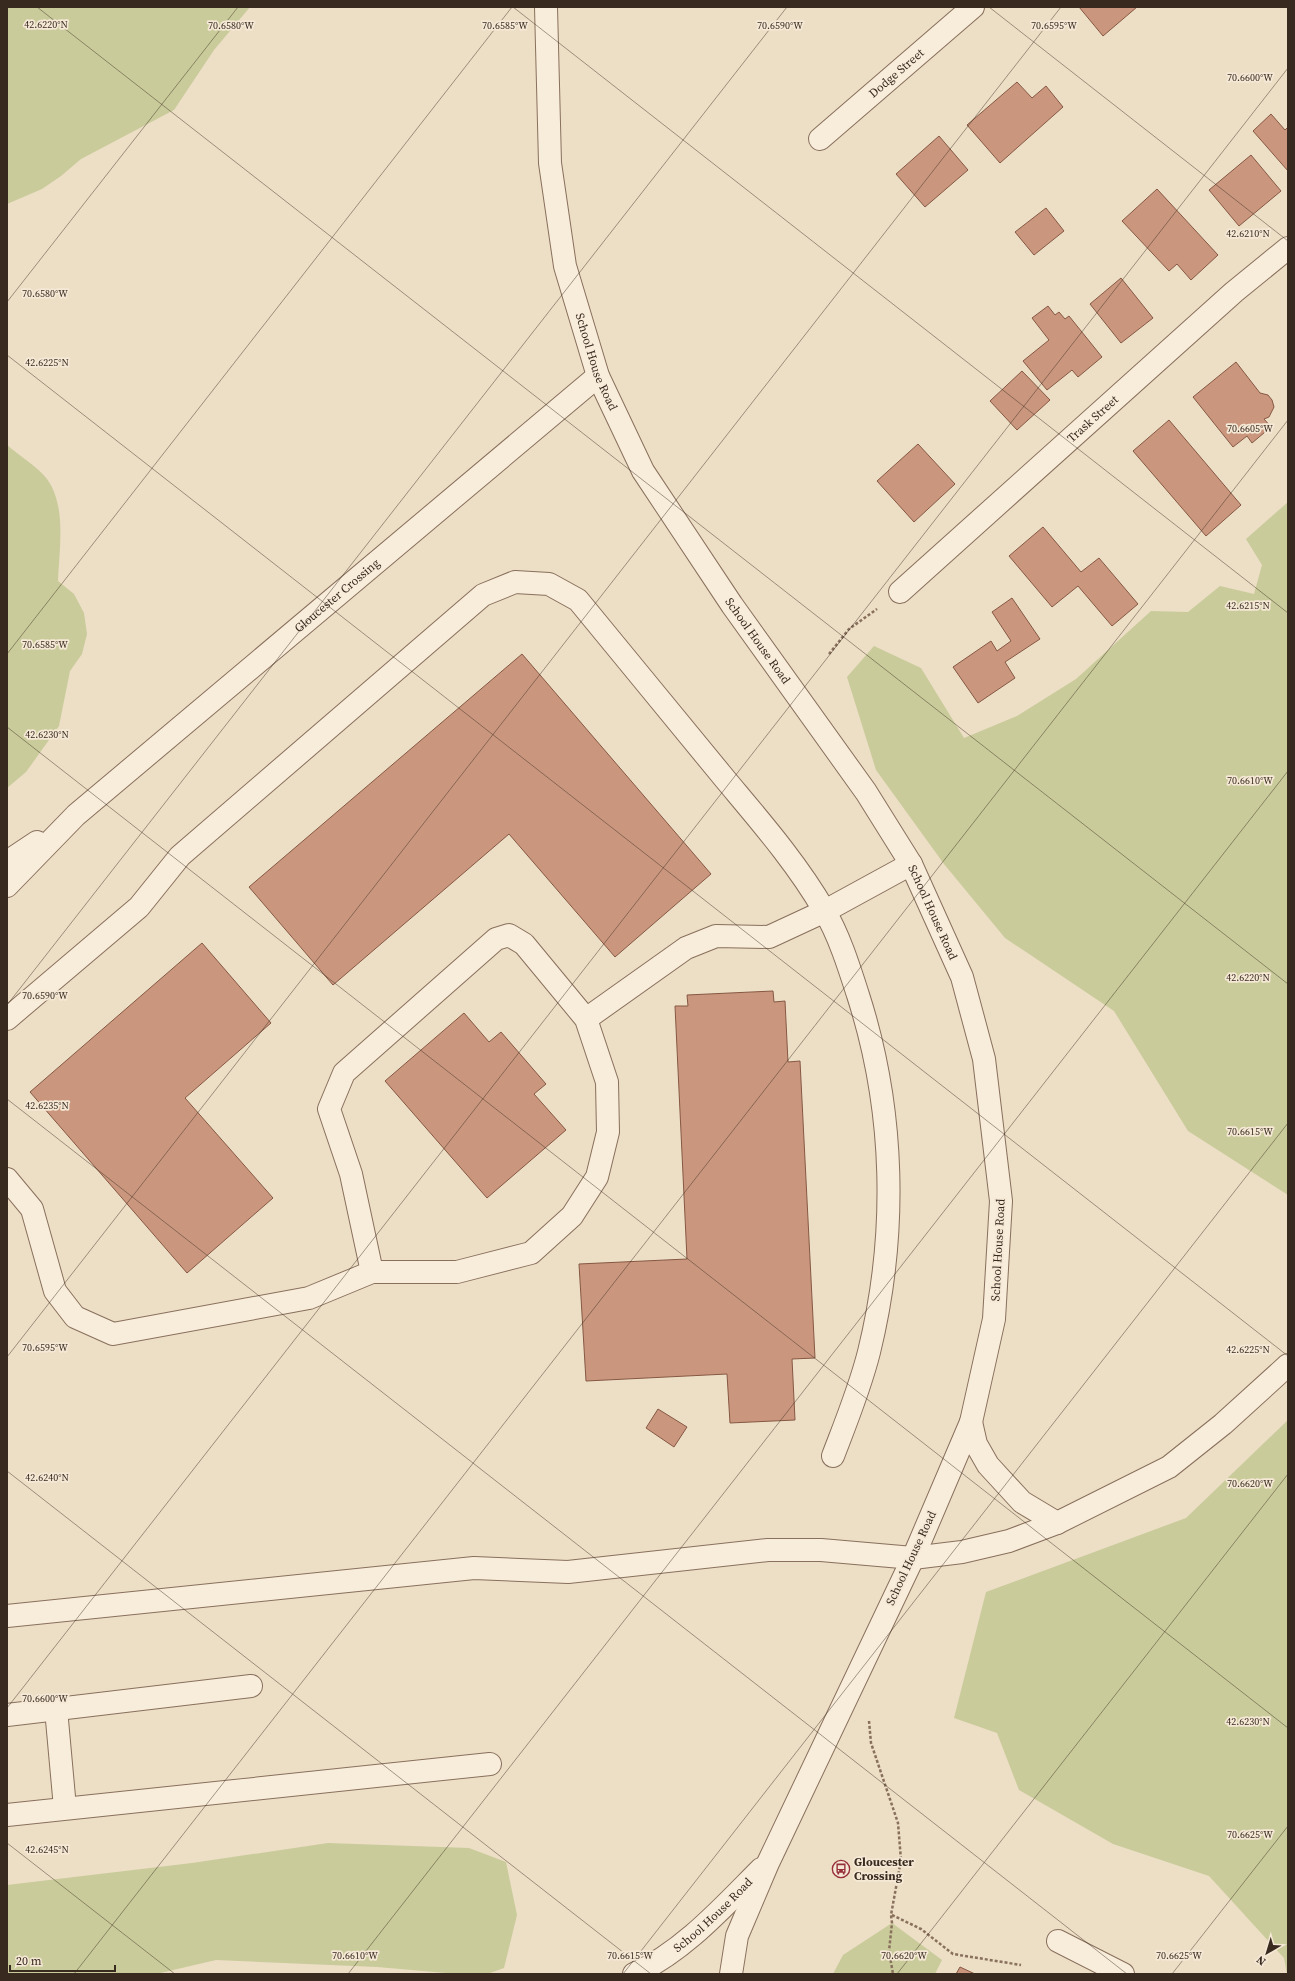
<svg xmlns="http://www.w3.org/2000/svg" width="1295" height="1981" viewBox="0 0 1295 1981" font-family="'Source Serif 4',serif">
<rect width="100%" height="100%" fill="#eddec6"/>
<g fill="#c9cb9a">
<path d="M7 7H250L214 50 174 110 81 159 61 176 42 189 7 204Z"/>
<path d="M7 445C18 455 38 467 47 479 67 507 59 549 58 581L74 594 84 613 87 634 82 654 70 671 59 726 26 772 7 788Z"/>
<path d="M1288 502V1195L1188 1131 1114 1011 1005 938 944 864 876 770 847 677 874 646 921 668 964 738 1017 716 1076 679 1151 611 1188 612 1220 586 1254 594 1262 565 1246 539Z"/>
<path d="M1288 1420V1974H1287L1284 1958 1209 1876 1113 1844 1019 1790 997 1733 954 1718 986 1592 1186 1518Z"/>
<path d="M328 1843 469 1848 506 1862 517 1915 504 1968 487 1974H458L377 1967 216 1960 156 1974H7V1885L192 1863Z"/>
<path d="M892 1923 942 1960 935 1974H833L843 1955Z"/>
</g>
<g fill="#ca977e" stroke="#865843">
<path d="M1079 7H1137L1103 36Z"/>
<path d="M1017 82 1032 98 1046 86 1063 107 1000 163 967 125Z"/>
<path d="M1271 114 1285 130 1288 127V171L1253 131Z"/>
<path d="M939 136 968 170 925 207 896 174Z"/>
<path d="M1251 155 1281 191 1239 226 1209 190Z"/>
<path d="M1157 189 1218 255 1191 280 1177 264 1169 271 1122 221Z"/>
<path d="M1046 208 1064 231 1034 255 1015 232Z"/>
<path d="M1121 278 1153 318 1121 343 1090 304Z"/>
<path d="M1048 306 1055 315 1059 312 1065 319 1069 316 1102 357 1078 377 1072 370 1047 390 1023 361 1049 340 1032 318Z"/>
<path d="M1236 362 1260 393 1268 395 1272 400 1274 407 1269 417 1264 419 1271 427 1252 443 1247 436 1233 447 1193 397Z"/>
<path d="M1022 371 1050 400 1017 430 990 401Z"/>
<path d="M1169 420 1241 505 1206 536 1133 451Z"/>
<path d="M918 444 955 484 914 522 877 481Z"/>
<path d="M1043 527 1081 572 1099 558 1138 604 1112 626 1078 586 1052 607 1009 556Z"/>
<path d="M1012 598 1040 639 1005 662 1015 678 978 703 953 667 991 641 997 651 1011 641 992 612Z"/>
<path d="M522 654 711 874 615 957 509 834 333 985 249 887Z"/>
<path d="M202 943 271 1023 185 1098 273 1198 187 1273 30 1092Z"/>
<path d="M773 991 774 1002 785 1001 788 1062 800 1061 815 1358 792 1359 795 1420 730 1423 727 1374 586 1381 579 1264 687 1259 675 1006H688L687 995Z"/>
<path d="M464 1013 489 1042 501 1032 546 1084 534 1094 566 1130 487 1198 385 1081Z"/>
<path d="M658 1409 687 1427 674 1447 646 1428Z"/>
<path d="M960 1967 975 1974H956Z"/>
</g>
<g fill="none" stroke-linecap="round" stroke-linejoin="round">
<defs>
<g id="minor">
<path id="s1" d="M546 7 550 163 565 266 598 376 643 471 732 605 866 792 911 864 962 977 984 1059 1001 1201 994 1319 971 1422 913 1558 768 1863 737 1936 731 1974"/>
<path id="s2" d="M820 139 973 7"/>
<path id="s3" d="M900 592 1234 292 1288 248"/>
<path d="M7 862 37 842"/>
<path id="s4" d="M7 886 76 815 598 376"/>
<path d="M7 1019 139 907 180 856 483 595 515 582 549 584 578 600C627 660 676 719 725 779 760 821 796 862 824 910 839 935 849 967 858 995 895 1110 898 1234 869 1352 860 1388 846 1422 833 1456"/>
<path d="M586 1019 607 1082 608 1132 597 1177 572 1216 531 1253 457 1272H372L351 1174 329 1109 344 1073 496 939 509 935 524 944 586 1019 686 948 716 936 769 937 825 911 911 864"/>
<path d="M7 1179 32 1209 55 1291 75 1317 113 1334 309 1298 372 1272"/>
<path d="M971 1422 976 1444 988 1465 1022 1502 1057 1523"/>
<path d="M7 1616 474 1568 568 1572 768 1550H821L913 1558 962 1552 1009 1541 1057 1523 1169 1467 1223 1424 1288 1365"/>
<path d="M56 1709 65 1808"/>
<path d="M7 1715 251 1686"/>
<path d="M7 1815 490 1764"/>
<path d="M1058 1941 1123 1974"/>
<path id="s5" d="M634 1974C683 1952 723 1907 761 1869"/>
</g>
</defs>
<use href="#minor" stroke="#88705c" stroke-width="24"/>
<g stroke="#88705c" stroke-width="2.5" stroke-dasharray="3 2" stroke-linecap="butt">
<path d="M829 654 849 629 877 609"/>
<path d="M869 1721 871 1743 898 1823 901 1860 891 1915 892 1923 889 1951 893 1974"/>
<path d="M892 1915 921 1929 953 1954 1021 1965"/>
</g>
<use href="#minor" stroke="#f8ecda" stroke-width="22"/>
</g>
<path fill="none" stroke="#392a20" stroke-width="1" stroke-opacity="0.45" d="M37 7 1288 984M513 7 1288 613M989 7 1288 241M7 302 238 7M7 355 1288 1356M7 654 512 7M7 727 1288 1728M7 1005 787 7M7 1099 1127 1974M7 1357 1061 7M7 1471 651 1974M7 1708 1288 68M7 1843 175 1974M74 1974 1288 420M348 1974 1288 771M623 1974 1288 1123M897 1974 1288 1474M1172 1974 1288 1826"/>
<defs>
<symbol id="bus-ring" viewBox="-11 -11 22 22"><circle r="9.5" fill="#f5e9d6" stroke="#952e38" stroke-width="1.5"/><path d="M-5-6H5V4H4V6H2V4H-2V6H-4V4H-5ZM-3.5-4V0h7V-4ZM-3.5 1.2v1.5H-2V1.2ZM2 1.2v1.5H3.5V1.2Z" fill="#952e38"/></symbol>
</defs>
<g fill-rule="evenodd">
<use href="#bus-ring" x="831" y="1859" width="20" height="20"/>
</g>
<g text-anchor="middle" stroke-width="3.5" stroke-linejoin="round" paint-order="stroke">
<g font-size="12" fill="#392a20" stroke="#f5e9d6">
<text dy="4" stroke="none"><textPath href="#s2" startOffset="101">Dodge Street</textPath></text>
<text dy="4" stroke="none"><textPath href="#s1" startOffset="361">School House Road</textPath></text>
<text dy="4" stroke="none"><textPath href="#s3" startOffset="259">Trask Street</textPath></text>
<text dy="4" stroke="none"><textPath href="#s4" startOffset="440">Gloucester Crossing</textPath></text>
<text dy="4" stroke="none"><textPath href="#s1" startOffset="685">School House Road</textPath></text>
<text dy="4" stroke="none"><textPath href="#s1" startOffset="1009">School House Road</textPath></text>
<text transform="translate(998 1250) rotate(-87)" y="4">School House Road</text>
<text transform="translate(911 1558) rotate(-65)" y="4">School House Road</text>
<text dy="4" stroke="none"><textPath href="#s5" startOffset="99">School House Road</textPath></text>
</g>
<g font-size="12" font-weight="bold" fill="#392a20" stroke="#f5e9d6" text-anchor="start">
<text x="854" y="1866">Gloucester<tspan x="854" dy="14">Crossing</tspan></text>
</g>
</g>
<g font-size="10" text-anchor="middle" fill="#392a20" stroke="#f5e9d6" stroke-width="3.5" stroke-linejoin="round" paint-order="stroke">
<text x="46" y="28">42.6220°N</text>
<text x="231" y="29">70.6580°W</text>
<text x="505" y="29">70.6585°W</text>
<text x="780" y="29">70.6590°W</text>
<text x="1054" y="29">70.6595°W</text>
<text x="1250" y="81">70.6600°W</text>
<text x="1248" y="237">42.6210°N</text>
<text x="45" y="297">70.6580°W</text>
<text x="47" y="366">42.6225°N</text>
<text x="1250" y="432">70.6605°W</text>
<text x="1248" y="609">42.6215°N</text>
<text x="45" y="648">70.6585°W</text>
<text x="47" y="738">42.6230°N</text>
<text x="1250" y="784">70.6610°W</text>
<text x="1248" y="981">42.6220°N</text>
<text x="45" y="999">70.6590°W</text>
<text x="47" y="1109">42.6235°N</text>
<text x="1250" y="1135">70.6615°W</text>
<text x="45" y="1351">70.6595°W</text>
<text x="1248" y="1353">42.6225°N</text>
<text x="47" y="1481">42.6240°N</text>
<text x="1250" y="1487">70.6620°W</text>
<text x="45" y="1702">70.6600°W</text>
<text x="1248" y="1725">42.6230°N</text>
<text x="1250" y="1838">70.6625°W</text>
<text x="47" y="1853">42.6245°N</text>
<text x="355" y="1959">70.6610°W</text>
<text x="630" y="1959">70.6615°W</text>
<text x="904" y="1959">70.6620°W</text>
<text x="1179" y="1959">70.6625°W</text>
</g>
<rect width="1295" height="1981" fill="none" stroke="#392a20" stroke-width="16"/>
<g transform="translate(1267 1953) rotate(218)" stroke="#f5e9d6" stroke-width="3" paint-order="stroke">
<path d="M0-3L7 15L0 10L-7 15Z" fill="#392a20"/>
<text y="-6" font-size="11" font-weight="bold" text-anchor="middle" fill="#392a20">N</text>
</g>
<path d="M10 1965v6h105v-6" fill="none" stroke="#392a20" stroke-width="2"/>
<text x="16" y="1965" font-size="12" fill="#392a20" stroke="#f5e9d6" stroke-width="3" paint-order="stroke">20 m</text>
</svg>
